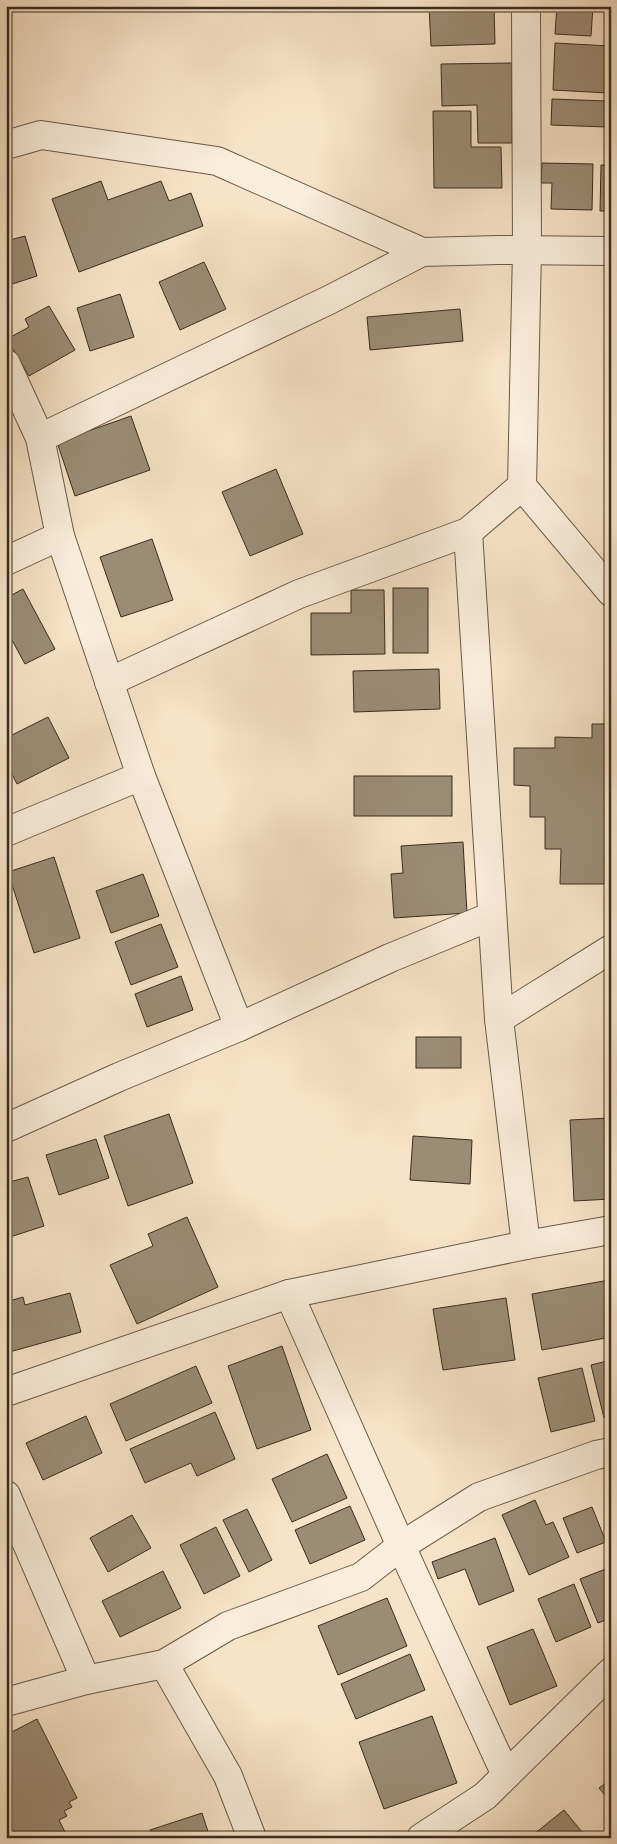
<svg xmlns="http://www.w3.org/2000/svg" width="617" height="1844" viewBox="0 0 617 1844" font-family="'Gentium Book Plus',serif">
<rect width="100%" height="100%" fill="#f7e3c7"/>
<filter id="stains"><feTurbulence type="fractalNoise" baseFrequency=".004" numOctaves="4"/><feColorMatrix values="0 0 0 0 .2 0 0 0 0 .09 0 0 0 0 .02 0 0 0 .5 -.17"/></filter>
<radialGradient id="worn" r=".72"><stop offset=".6" stop-color="#630" stop-opacity="0"/><stop offset="1" stop-color="#630" stop-opacity=".3"/></radialGradient>
<g fill="#9c8c76" stroke="#3a2d1e">
<path d="M429 6H494L495 44 431 46Z"/>
<path d="M557 6H593L591 36 555 34Z"/>
<path d="M555 43 610 46 608 93 553 90Z"/>
<path d="M512 63V143H478L477 105 442 106 441 64Z"/>
<path d="M552 99 607 101 606 127 551 125Z"/>
<path d="M433 111H471V147H501L502 188H434Z"/>
<path d="M542 163 593 164 592 210 551 209 552 183H541Z"/>
<path d="M601 165H611V211H600Z"/>
<path d="M101 181 108 200 161 181 169 201 191 193 203 226 79 272 52 199Z"/>
<path d="M25 236 37 276 6 286V241Z"/>
<path d="M204 262 226 309 180 330 159 282Z"/>
<path d="M120 294 134 337 90 351 77 308Z"/>
<path d="M49 306 75 350 29 376 7 339 29 327 25 319Z"/>
<path d="M460 309 463 341 370 350 367 317Z"/>
<path d="M131 416 150 470 75 496 57 442Z"/>
<path d="M276 469 303 534 250 556 222 492Z"/>
<path d="M6 508 12 525 6 527Z"/>
<path d="M152 539 173 600 121 617 100 557Z"/>
<rect x="393" y="588" width="35" height="65"/>
<path d="M23 589 55 649 25 664 6 629V598Z"/>
<path d="M351 590H384L385 654 311 655V613H351Z"/>
<path d="M439 669 440 709 354 712 353 671Z"/>
<path d="M48 717 69 758 17 784 6 763V738Z"/>
<path d="M592 724H611V884H560L561 849H545V817H530V786L514 785V748H555V737L592 738Z"/>
<rect x="354" y="776" width="98" height="40"/>
<path d="M463 842 467 913 394 918 391 874 403 873 401 846Z"/>
<path d="M54 857 80 938 34 953 8 872Z"/>
<path d="M143 874 159 916 111 933 96 891Z"/>
<path d="M161 924 178 967 131 985 115 942Z"/>
<path d="M181 976 193 1010 147 1027 135 994Z"/>
<rect x="416" y="1037" width="45" height="31"/>
<path d="M169 1114 193 1183 128 1206 104 1136Z"/>
<path d="M609 1118 611 1133V1199L574 1201 570 1120Z"/>
<path d="M413 1136 472 1140 470 1184 410 1180Z"/>
<path d="M96 1139 109 1178 59 1195 46 1155Z"/>
<path d="M28 1177 44 1226 7 1238 6 1183Z"/>
<path d="M187 1217 218 1287 137 1324 110 1265 153 1246 148 1234Z"/>
<path d="M609 1280 611 1289V1337L542 1350 532 1294Z"/>
<path d="M70 1293 81 1332 6 1353V1302L23 1297 25 1305Z"/>
<path d="M506 1298 515 1360 443 1370 433 1309Z"/>
<path d="M282 1346 311 1430 257 1449 228 1366Z"/>
<path d="M611 1360V1416L604 1418 591 1365Z"/>
<path d="M196 1366 212 1403 126 1441 110 1404Z"/>
<path d="M582 1368 595 1421 551 1432 538 1378Z"/>
<path d="M215 1412 235 1459 197 1476 191 1463 145 1483 130 1449Z"/>
<path d="M86 1416 102 1453 43 1480 26 1443Z"/>
<path d="M327 1454 347 1498 292 1522 272 1479Z"/>
<path d="M535 1500 546 1525 553 1522 569 1557 529 1575 502 1515Z"/>
<path d="M350 1506 365 1540 310 1564 295 1530Z"/>
<path d="M592 1507 606 1542 577 1553 563 1518Z"/>
<path d="M247 1509 272 1560 249 1572 223 1520Z"/>
<path d="M132 1515 151 1548 108 1572 90 1538Z"/>
<path d="M216 1527 240 1576 204 1594 180 1545Z"/>
<path d="M495 1538 514 1591 479 1605 465 1569 438 1579 432 1562Z"/>
<path d="M611 1567V1618L598 1623 580 1579Z"/>
<path d="M163 1571 181 1608 120 1637 102 1601Z"/>
<path d="M574 1584 591 1627 556 1642 538 1599Z"/>
<path d="M387 1598 407 1646 338 1675 318 1626Z"/>
<path d="M533 1629 557 1686 510 1705 487 1647Z"/>
<path d="M410 1654 425 1690 356 1719 341 1684Z"/>
<path d="M432 1716 457 1783 384 1809 359 1742Z"/>
<path d="M37 1719 77 1798 69 1802 72 1807 64 1811 67 1816 59 1820 68 1838H6V1735Z"/>
<path d="M611 1779V1802L599 1788Z"/>
<path d="M564 1810 587 1838H529Z"/>
<path d="M202 1813 210 1838H152L150 1830Z"/>
</g>
<g fill="none" stroke-linecap="round" stroke-linejoin="round">
<defs>
<g id="minor">
<path d="M6 145 41 135 217 161 422 252"/>
<path d="M6 364 40 438 60 536 141 776 239 1027"/>
<path d="M40 438 329 300 422 252 499 250 611 251"/>
<path d="M522 486 611 592"/>
<path d="M468 532 499 1019 526 1245"/>
<path d="M6 561 60 536"/>
<path d="M109 682 299 594 468 532 522 486 527 250 526 6"/>
<path d="M6 832 141 776"/>
<path d="M499 1019 611 949"/>
<path d="M6 1128 119 1077 239 1027 390 958 492 916"/>
<path d="M289 1294 401 1546 506 1775"/>
<path d="M6 1392 289 1294 526 1245 611 1230"/>
<path d="M6 1495 86 1680"/>
<path d="M164 1664 228 1776 252 1838"/>
<path d="M6 1702 86 1680 164 1664 228 1626 361 1577 401 1546 479 1497 596 1455 611 1452"/>
</g>
<path id="tertiary" d="M421 1838 485 1796 611 1672"/>
</defs>
<use href="#minor" stroke="#695a48" stroke-width="30"/>
<use href="#tertiary" stroke="#695a48" stroke-width="30"/>
<use href="#minor" stroke="#faeddb" stroke-width="28"/>
<use href="#tertiary" stroke="#faeddb" stroke-width="28"/>
</g>
<rect width="617" height="1844" fill="none" stroke="#f7e3c7" stroke-width="25"/>
<rect x="8" y="8" width="602" height="1829" fill="none" stroke="#3a2d1e" stroke-width="2.5"/>
<rect x="12" y="12" width="592" height="1819" fill="none" stroke="#3a2d1e"/>
<rect width="100%" height="100%" filter="url(#stains)"/>
<rect width="100%" height="100%" fill="url(#worn)"/>
</svg>
